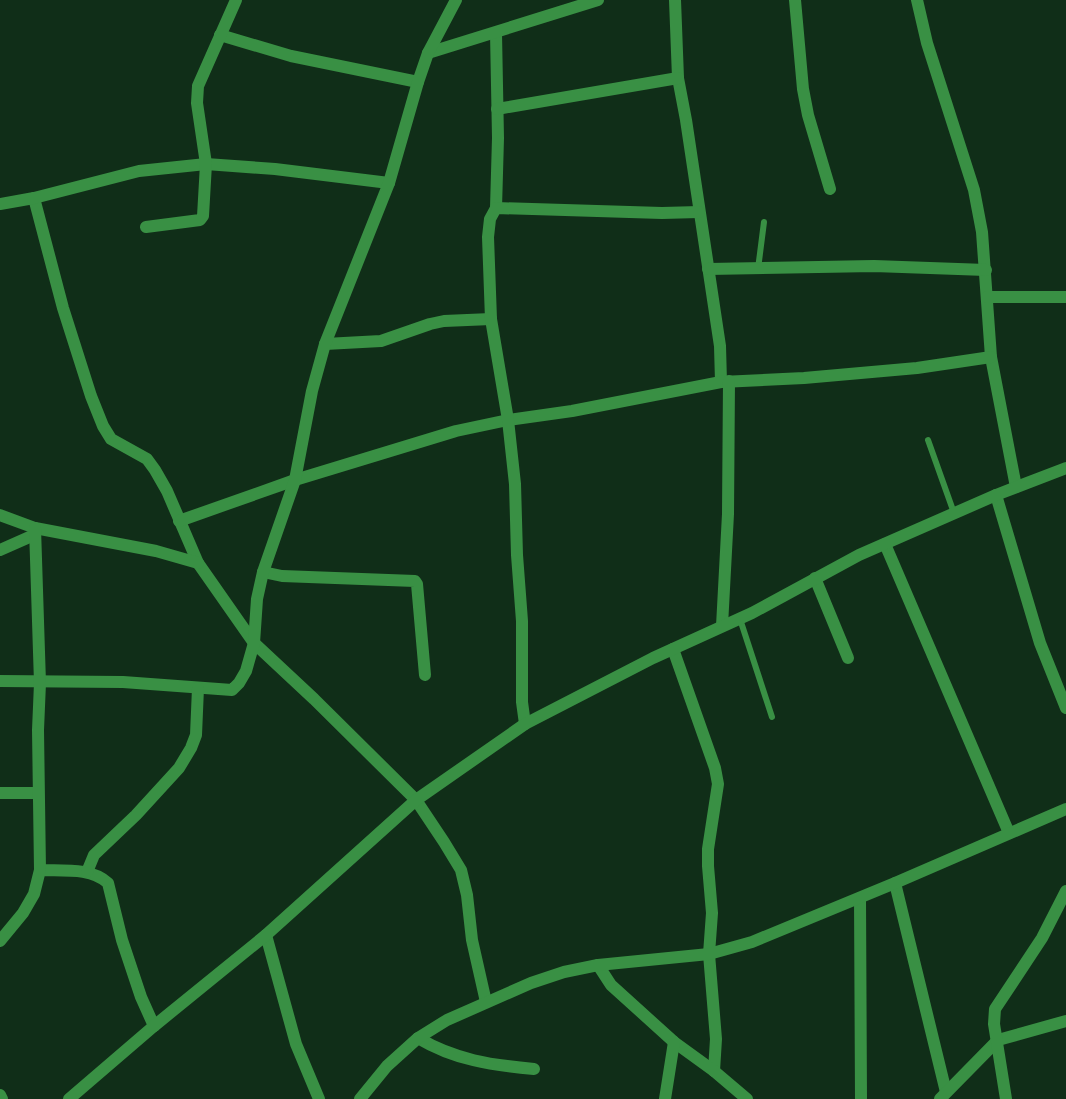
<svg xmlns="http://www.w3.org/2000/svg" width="1066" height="1099" viewBox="0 0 1066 1099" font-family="Inter,sans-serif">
<rect width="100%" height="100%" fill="#102e18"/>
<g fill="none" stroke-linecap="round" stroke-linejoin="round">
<g stroke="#399044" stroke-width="6">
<path d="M758 269 764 222"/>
<path d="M928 440 954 513"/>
<path d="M740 619 772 717"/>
</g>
<g stroke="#399044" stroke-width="12">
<path d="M675 0 678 78 686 120 720 346 721 382"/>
<path d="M795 0 803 89 808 115 830 189"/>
<path d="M917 0 927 43 974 190 982 232 991 357 1016 487"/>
<path d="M496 33 498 138 496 208"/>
<path d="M220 35 291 56 418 82"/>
<path d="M428 53 598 0"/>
<path d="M497 109 678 78"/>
<path d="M34 198 63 308 91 396 103 426 111 439 147 459 155 470 167 491 198 563 254 643 314 699 416 800 444 842 461 870 467 895 472 940 486 1002"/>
<path d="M0 204 34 198 139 171 206 164 275 169 389 183"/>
<path d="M146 227 200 220 203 216 206 164 197 103 198 86 236 0"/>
<path d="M708 269 874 266 986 270"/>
<path d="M987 297H1066"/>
<path d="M325 344 381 341 430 324 444 321 491 319"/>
<path d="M996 495 1040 643 1066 708"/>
<path d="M0 515 35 528 156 551 198 563"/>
<path d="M179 521 295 480 456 431 508 420 572 411 721 382 804 378 917 368 991 357"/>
<path d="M885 544 1009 833"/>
<path d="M0 550 34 535"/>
<path d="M263 572 282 576 415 581 417 584 425 675"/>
<path d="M815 578 848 658"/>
<path d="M722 626 728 514 729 381"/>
<path d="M673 649 715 768 718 784 708 849V866L712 913 709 954 716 1039 714 1071"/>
<path d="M0 681 123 682 232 690 239 683 246 671 254 643 257 599 263 572 295 480 312 391 325 344 389 183 418 82 428 53 456 0"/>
<path d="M525 724 522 702V621L517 555 515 484 508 420 491 319 488 237 490 219 496 208 662 213 699 212"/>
<path d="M0 793H38"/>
<path d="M40 870C62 871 91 867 108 883L122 940 141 997 154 1026"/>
<path d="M87 872 94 855 136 815 179 768 191 748 196 735 198 688"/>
<path d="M895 883 946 1092"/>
<path d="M860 898 861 1099"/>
<path d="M266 935 296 1044 319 1099"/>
<path d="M0 941 23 913 34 894 40 870 38 730 40 683 35 528"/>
<path d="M598 965 611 985 674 1042 714 1071 747 1099"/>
<path d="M418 1038C455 1060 491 1065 534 1069"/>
<path d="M0 1095 2 1099"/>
<path d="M360 1099 387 1066 418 1038 447 1020 531 983 564 972 598 965 709 954 752 942 895 883 1066 809"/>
<path d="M665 1099 674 1042"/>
<path d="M940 1099 998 1040 1066 1021"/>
<path d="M1006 1099 994 1024 995 1009 1042 938 1066 891"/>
</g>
<path stroke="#399044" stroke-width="12" d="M69 1099 154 1026 266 935 416 800 525 724 653 658 752 613 859 555 996 495 1066 468"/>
</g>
</svg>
